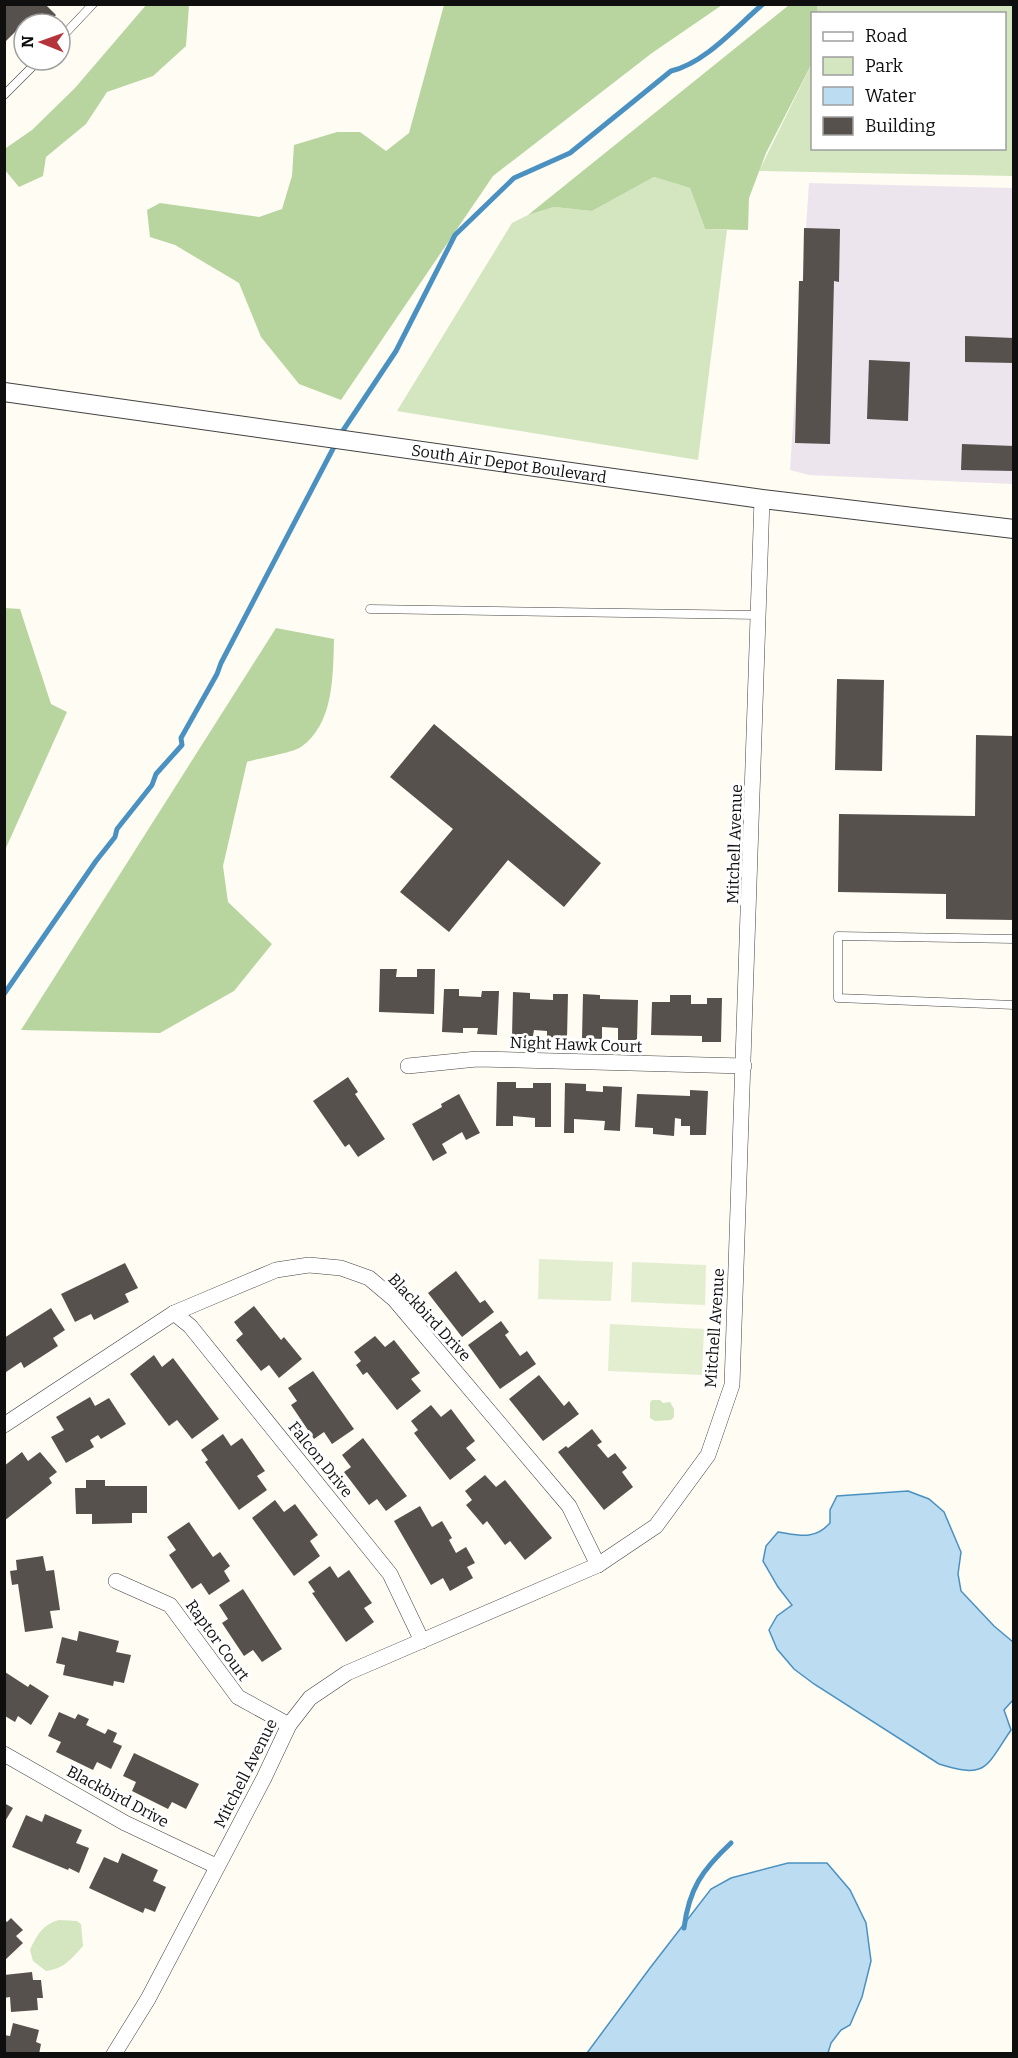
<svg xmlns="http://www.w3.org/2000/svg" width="1018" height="2058" viewBox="0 0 1018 2058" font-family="Bitter,serif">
<rect width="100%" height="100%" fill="#fefcf3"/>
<path fill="#ece5ed" d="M809 183 1013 188V484L809 475 790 470Z"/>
<g fill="#d3e6bf">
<path d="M817 5H1013V176L759 171 812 63V148H1004V14H818Z"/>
<path d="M654 177 690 188 705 229 727 230 698 460 397 411 512 223 528 215 554 207 592 211Z"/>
<path d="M652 1400H660L663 1403 670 1402 674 1409V1417L671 1420 655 1421 650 1418V1403Z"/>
<path d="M59 1920 77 1921 81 1924 83 1946C72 1958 64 1969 46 1971L33 1961 30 1950C36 1936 43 1924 59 1920Z"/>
</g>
<g fill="#b8d5a0">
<path d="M147 4 189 5 186 46 153 76 107 92 86 124 46 157 43 176 19 187 5 170 6 148 32 130 75 88Z"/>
<path d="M444 5H722L652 53 493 176 341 400 299 384 261 337 239 283 175 245 150 237 147 210 160 203 259 217 282 209 292 176 294 145 337 132H360L386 151 409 133Z"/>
<path d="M789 5H817L818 13 812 14V63L766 153 749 198 748 230 705 229 690 188 654 177 592 211 554 207 528 215Z"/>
<path d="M5 608 20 609 51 704 67 712 5 850Z"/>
<path d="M276 628 334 639C333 675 334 724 301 747 292 753 259 758 247 762L223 866 228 902 272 944 234 991 160 1033 21 1030Z"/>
</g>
<g fill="#e3eed0">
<path d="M539 1259 613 1262 611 1301 538 1299Z"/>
<path d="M632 1262 706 1265 705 1305 631 1302Z"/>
<path d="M610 1324 704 1329 702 1375 608 1371Z"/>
</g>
<g fill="#bcddf1" stroke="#4a91c1" stroke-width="1.5">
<path d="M908 1491 929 1499 944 1512 961 1552 958 1574 961 1591 994 1626 1013 1642V1700L1004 1710 1011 1730C985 1768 987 1779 939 1764L814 1684 794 1669 777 1649 769 1630 777 1616 792 1605 778 1587 763 1561 766 1546 778 1532C798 1535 814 1541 830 1523V1510L837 1496Z"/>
<path d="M788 1863H827L850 1890 866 1923 871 1961 862 1997 850 2025 841 2030 831 2043 828 2053H587L650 1968 711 1889 731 1878Z"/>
</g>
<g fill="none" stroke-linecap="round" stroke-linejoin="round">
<g stroke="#4a91c1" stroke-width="5">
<path d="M340 435 396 351 455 235 514 178 570 153 671 71C705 63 736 27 763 4"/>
<path d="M4 994 96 861 115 837 117 829 152 785 156 774 182 745 181 738 217 674 221 663 336 443"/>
<path d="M684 1928C689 1889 702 1870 731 1843"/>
</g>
</g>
<g fill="#57514d">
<path d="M4 4H45L56 15 48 24H33L28 19 4 43Z"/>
<path d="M804 228 840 229 839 282 834 281 830 444 795 443 799 281H803Z"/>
<path d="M965 336 1014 338V363L965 362Z"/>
<path d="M869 360 910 362 908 421 867 419Z"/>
<path d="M962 444 1014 446V471L961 470Z"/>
<path d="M837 679 884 680 882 771 835 770Z"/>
<path d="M434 724 601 863 564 907 508 860 449 932 400 892 453 829 390 777Z"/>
<path d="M976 735 1014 736V920L946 919V894L838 892 839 814 975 816Z"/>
<path d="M380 969H397L396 977H417V969H435L434 1014 379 1012Z"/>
<path d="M444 989H459V996L481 997 482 991H499L497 1035 477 1034 478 1028H463V1033L442 1032Z"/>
<path d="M513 992 530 993V999L553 1000V994H568L567 1038 547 1037V1031L534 1030 533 1036H512Z"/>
<path d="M583 994 600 995V999L638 1000 637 1040H618V1028L602 1027V1039L582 1038Z"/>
<path d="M670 995H691V1004H707V998H722L721 1042H702V1036L651 1035 652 1002H670Z"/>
<path d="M348 1077 358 1092 355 1094 385 1139 358 1157 349 1144 345 1147 313 1101Z"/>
<path d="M497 1082H516V1088H533V1083H551V1127H535V1118L513 1116V1126H496Z"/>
<path d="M565 1083 586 1084V1091L603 1092V1086L622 1087 620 1131 604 1130 605 1121 574 1119V1133H564Z"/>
<path d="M690 1090 708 1091 706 1135H690V1126H681V1119L675 1118 674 1136 653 1134V1128L635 1127 637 1094 690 1096Z"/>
<path d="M459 1094 480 1133 466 1140 462 1132 442 1144 447 1153 433 1161 412 1124 442 1107 441 1104Z"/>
<path d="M125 1263 138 1288 125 1294 129 1302 94 1320 91 1314 75 1322 61 1294Z"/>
<path d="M456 1271 480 1303 485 1300 494 1312 462 1337 428 1293Z"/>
<path d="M254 1306 281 1340 284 1337 302 1359 279 1378 269 1365 261 1371 236 1340 243 1334 234 1322Z"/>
<path d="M51 1308 65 1330 53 1338 58 1346 24 1368 21 1362 6 1372 4 1369V1338Z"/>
<path d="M501 1321 509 1332 505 1335 520 1356 527 1351 536 1364 500 1389 468 1345Z"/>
<path d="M375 1336 385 1347 394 1340 420 1373 411 1379 421 1391 397 1410 367 1372 363 1375 356 1365 361 1361 354 1352Z"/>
<path d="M154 1355 162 1367 173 1358 219 1419 192 1439 177 1420 169 1426 130 1374Z"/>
<path d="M313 1371 354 1429 332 1444 324 1432 314 1439 291 1405 297 1401 288 1388Z"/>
<path d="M539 1375 564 1406 569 1401 579 1414 543 1441 509 1399Z"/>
<path d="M90 1397 95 1406 109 1398 126 1424 101 1439 98 1435 90 1440 94 1447 66 1463 51 1437 64 1430 56 1417Z"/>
<path d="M431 1405 441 1417 451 1409 475 1441 466 1448 476 1460 450 1480 414 1433 418 1430 411 1421Z"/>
<path d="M592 1429 602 1442 597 1445 608 1458 615 1453 627 1468 622 1472 633 1487 604 1510 558 1452 566 1446 568 1448Z"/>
<path d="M223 1434 231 1446 242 1438 265 1471 257 1476 267 1490 239 1510 205 1462 208 1460 201 1450Z"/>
<path d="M363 1438 407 1496 386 1511 377 1499 369 1505 344 1472 351 1467 342 1455Z"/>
<path d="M22 1452 28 1461 40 1452 57 1472 49 1478 52 1483 4 1521V1466Z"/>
<path d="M485 1475 496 1487 505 1480 552 1538 525 1560 510 1541 505 1545 487 1521 483 1525 466 1505 472 1500 465 1491Z"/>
<path d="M86 1480H105V1486H147V1513H132V1523L92 1524V1514H76L75 1488H86Z"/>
<path d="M275 1500 284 1512 295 1504 318 1535 310 1541 320 1556 294 1576 252 1518Z"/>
<path d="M420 1506 432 1527 442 1521 452 1538 449 1540 456 1553 466 1547 475 1563 467 1567 473 1578 450 1591 443 1578 431 1585 394 1521Z"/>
<path d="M189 1522 213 1557 220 1552 230 1566 224 1571 230 1581 209 1595 201 1583 192 1589 169 1555 176 1550 167 1537Z"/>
<path d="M43 1556 46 1571 54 1570 60 1610 50 1611 53 1628 25 1632 18 1584 12 1585 10 1571 17 1570 16 1560Z"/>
<path d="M330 1566 338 1578 349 1570 372 1603 364 1608 374 1622 346 1642 312 1593 315 1592 308 1582Z"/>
<path d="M243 1589 282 1649 262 1662 253 1650 244 1656 222 1623 228 1619 219 1605Z"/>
<path d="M79 1631 119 1641 116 1652 131 1655 124 1683 114 1681 113 1686 63 1675 65 1665 56 1663 62 1637 77 1641Z"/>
<path d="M5 1672 28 1687 30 1684 49 1696 31 1725 18 1716 15 1722 5 1716Z"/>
<path d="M59 1712 75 1719 78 1714 89 1719 86 1725 105 1734 108 1729 117 1733 113 1742 122 1746 111 1769 97 1762 93 1770 56 1752 61 1742 48 1736Z"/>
<path d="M134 1753 199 1784 186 1809 172 1802 168 1809 132 1791 136 1782 123 1776Z"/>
<path d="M4 1803 13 1808 4 1823Z"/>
<path d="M45 1814 82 1830 76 1843 89 1848 79 1873 69 1868 68 1870 12 1847 26 1815 42 1822Z"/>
<path d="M122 1853 158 1870 153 1881 166 1887 155 1912 145 1908 143 1913 89 1888 104 1857 118 1863Z"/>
<path d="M11 1918 23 1930 16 1936 23 1943 4 1961V1920L7 1922Z"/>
<path d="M32 1972 33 1980H41L43 1998H37L38 2010 11 2012 10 1997 4 1998V1975Z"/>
<path d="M13 2023 39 2030 36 2042 41 2044 39 2054H4V2035L10 2036Z"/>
</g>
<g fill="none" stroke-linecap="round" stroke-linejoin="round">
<defs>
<g id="service">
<path d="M60 39 93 4"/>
<path d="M4 95 39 60"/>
<path d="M370 609 759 615"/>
<path d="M1014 939 838 936V998L1014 1005"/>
</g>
<g id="minor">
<path d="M408 1066 477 1059 744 1066"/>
<path d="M174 1313 190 1326 390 1574 422 1641"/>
<path d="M4 1425 174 1313 276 1270 309 1265 341 1268 369 1278 394 1299 569 1506 598 1565"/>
<path d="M116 1581 170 1605 238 1697 289 1725"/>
<path d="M4 1754 125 1823 216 1866"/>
<path d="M114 2054 148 1999 264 1778 289 1725 310 1698 347 1673 598 1565 656 1526 708 1455 732 1385 762 499"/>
</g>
<g id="tertiary">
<path id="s1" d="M4 392 762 499 1014 529"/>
</g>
</defs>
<use href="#service" stroke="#424242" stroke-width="9"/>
<use href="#minor" stroke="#424242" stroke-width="16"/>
<use href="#tertiary" stroke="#424242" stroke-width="20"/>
<use href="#service" stroke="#fff" stroke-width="8"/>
<use href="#minor" stroke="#fff" stroke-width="15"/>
<use href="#tertiary" stroke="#fff" stroke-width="18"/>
</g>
<g text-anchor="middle" stroke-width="6" stroke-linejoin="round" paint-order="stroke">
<g font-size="16" fill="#0f0f0f" stroke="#fff">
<text dy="6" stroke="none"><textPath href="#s1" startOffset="510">South Air Depot Boulevard</textPath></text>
<text transform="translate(734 844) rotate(-88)" y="6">Mitchell Avenue</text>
<text transform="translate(576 1044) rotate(2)" y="6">Night Hawk Court</text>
<text transform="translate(430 1317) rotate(47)" y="6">Blackbird Drive</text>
<text transform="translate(714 1328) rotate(-86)" y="6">Mitchell Avenue</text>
<text transform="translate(321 1459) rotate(51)" y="6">Falcon Drive</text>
<text transform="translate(218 1640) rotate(54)" y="6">Raptor Court</text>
<text transform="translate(245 1773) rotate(-63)" y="6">Mitchell Avenue</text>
<text transform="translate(118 1796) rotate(28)" y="6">Blackbird Drive</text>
</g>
</g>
<rect width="1018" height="2058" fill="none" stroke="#0f0f0f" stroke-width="12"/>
<rect x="811" y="12" width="195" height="138" fill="#ffffff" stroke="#9f9f9f" stroke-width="1.5"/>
<rect x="823" y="32" width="30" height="9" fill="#ffffff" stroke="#9f9f9f" stroke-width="1.5"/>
<text x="865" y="42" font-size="18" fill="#0f0f0f">Road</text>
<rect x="823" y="57" width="30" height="18" fill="#d3e6bf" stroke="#9f9f9f" stroke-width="1.5"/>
<text x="865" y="72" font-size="18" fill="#0f0f0f">Park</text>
<rect x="823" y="87" width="30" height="18" fill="#bcddf1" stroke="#9f9f9f" stroke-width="1.5"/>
<text x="865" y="102" font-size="18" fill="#0f0f0f">Water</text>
<rect x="823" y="117" width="30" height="18" fill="#57514d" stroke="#9f9f9f" stroke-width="1.5"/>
<text x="865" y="132" font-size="18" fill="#0f0f0f">Building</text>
<g transform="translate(42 42) rotate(271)"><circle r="28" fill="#ffffff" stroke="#9f9f9f" stroke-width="1.5"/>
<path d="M0-4.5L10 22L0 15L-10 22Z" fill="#b3343a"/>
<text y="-9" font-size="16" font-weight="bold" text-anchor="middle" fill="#0f0f0f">N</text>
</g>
</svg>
